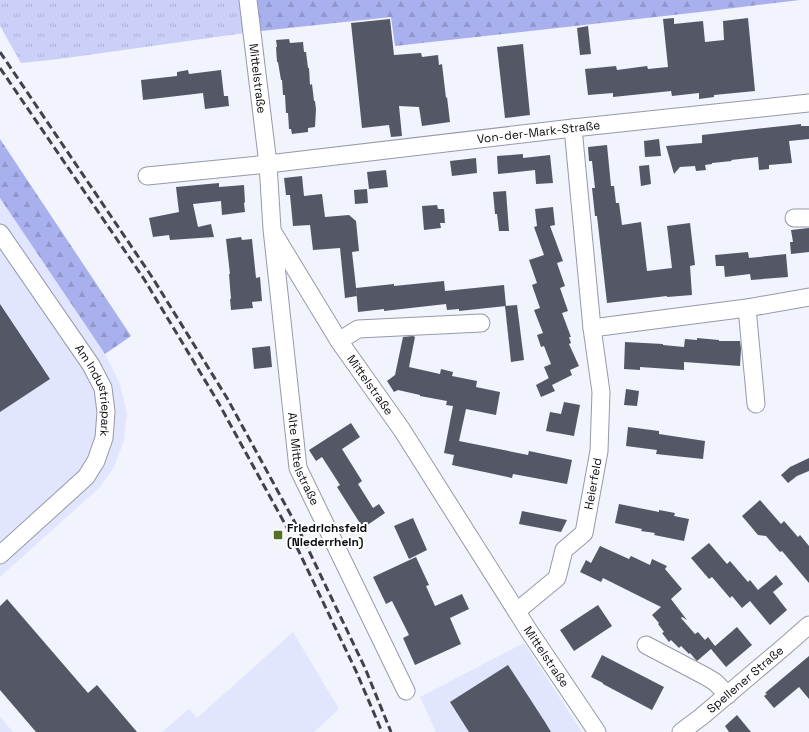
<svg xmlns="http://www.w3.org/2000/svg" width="809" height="732" viewBox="0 0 809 732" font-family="'Space Grotesk',sans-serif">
<defs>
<pattern id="grass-tufts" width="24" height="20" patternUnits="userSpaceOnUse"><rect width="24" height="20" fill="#cad0f7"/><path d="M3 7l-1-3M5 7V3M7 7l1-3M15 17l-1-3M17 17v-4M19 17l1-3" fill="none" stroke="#acb1d3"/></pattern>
<pattern id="forest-firs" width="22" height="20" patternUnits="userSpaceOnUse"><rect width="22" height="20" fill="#a8b1ee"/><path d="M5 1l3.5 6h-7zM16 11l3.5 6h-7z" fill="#8f97cb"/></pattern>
</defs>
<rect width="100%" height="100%" fill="#f1f3fd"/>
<g fill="#e1e5fe">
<path d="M0 198 105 354 120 384 127 414 124 440 114 467 100 487 0 577Z"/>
<path d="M293 632 339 709 314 732H162L189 709 197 718Z"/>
<path d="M524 643 582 732H436L420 697Z"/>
<path d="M0 717 13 732H0Z"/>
</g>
<path fill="url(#grass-tufts)" d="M0 0H248L252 32 59 59 21 63 0 26Z"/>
<g fill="url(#forest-firs)">
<path d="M248 0H800L709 11 395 46 391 17 252 32Z"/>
<path d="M0 139 131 336 105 354 0 198Z"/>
</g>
<g fill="#545766">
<path d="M674 18V24L703 21 705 42 724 40 723 21 748 18 755 91 714 95V97L699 99V93L672 96 671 91 613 97V93L588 95 585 69 616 66 617 70 647 66 648 69 668 67 663 19Z"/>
<path d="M390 19 394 55 421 53 422 57 438 55 439 65 442 64 446 98 447 97 450 122 422 126 419 107 399 106 402 136 391 137 389 125 362 128 351 23Z"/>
<path d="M588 26 591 54 580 55 577 28Z"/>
<path d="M289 39 290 43 303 42 304 52H306L308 68H309L310 85 312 84 314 101H315L316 109 315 127 308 128V132L292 134 291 129H289L288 113H286L285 95H283L282 80H281L278 62H277L276 47H277L276 40Z"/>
<path d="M523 44 530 115 505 118 497 47Z"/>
<path d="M188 70 189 74 221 70 224 96H228L229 106 205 109 203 93 143 100 141 80 177 76V72Z"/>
<path d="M801 124V126H809V139L789 141 792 163 769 165V169L759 170 758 157 731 160 732 161 712 163V164L705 165 706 170 696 171 695 166 680 167 674 174 666 146 702 143V135Z"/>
<path d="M659 139 661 156 645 157 644 141Z"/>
<path d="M607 145 611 186H614L616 203H619L622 225 641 222 647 271 672 268 667 226 690 223 695 265 690 266 692 295 667 297V296L607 303 597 216H595L592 188H595L592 161H589L588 147Z"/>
<path d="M523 154V158L550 155 553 183 536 184 535 170 498 174 497 156Z"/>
<path d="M476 158 477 173 452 176 450 161Z"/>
<path d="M649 165 651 184 641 186 639 166Z"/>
<path d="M386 170 388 187 369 189 367 172Z"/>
<path d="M302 176 304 196 322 194 325 217 349 215 356 221 359 251 352 252 357 296 345 298 340 248 313 250 310 225 293 226 290 195H286L284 178Z"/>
<path d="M219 183V187L244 185 245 202 244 203 245 212 222 215 221 201 193 204 198 227 211 224 214 237 170 240 169 235 153 237 149 218 179 212 176 187Z"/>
<path d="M367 189 368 203 355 204 354 190Z"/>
<path d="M506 191 509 231H499L497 214H495L493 192Z"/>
<path d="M437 205 438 209H444L445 223H440L441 228 424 230 422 206Z"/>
<path d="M553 207 555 225 550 226 563 261 557 263 565 286 560 288 568 311 562 313 571 337H569L571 343 569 344 579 366 570 370 572 375 552 385 555 391 541 397 536 385 549 378 550 381 544 367 551 364 544 346 541 347 537 335 543 333 534 310 540 308 532 285 537 283 529 260 544 255 534 227 537 226 535 209Z"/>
<path d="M809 228V252L791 254 790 242H793L791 230Z"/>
<path d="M241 237 242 240 252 239 256 278 260 277 262 301 252 302 253 308 231 310 230 299H231L229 274H230L226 239Z"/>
<path d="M748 252 749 258 786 254 788 277 751 280 750 274 725 277 724 266H716L715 255Z"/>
<path d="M444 281 445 291 504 285 506 306 459 311V309L447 310 446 304 384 311V309L358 312 356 288 394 284V286Z"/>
<path d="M0 304 50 379 0 412Z"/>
<path d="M517 305 524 360 511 362 505 306Z"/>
<path d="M413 336 415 337 409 367 440 374 441 369 453 372 452 376 477 381 476 387 500 392 496 415 466 409 459 441 528 455 529 451 572 460 567 484 513 474 512 478 452 465 454 455 444 453 453 406 446 405 447 401 420 396V395L398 390 394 392 387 381 395 375 403 337Z"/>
<path d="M697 338 719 340V341H740L741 349 740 366 684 362V370L640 367V370L624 369 625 342 663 344V345L684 347 685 339 697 340Z"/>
<path d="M270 346 272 367 254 369 252 348Z"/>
<path d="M626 389 639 391 637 406 624 405Z"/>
<path d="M564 402 580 405 574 436 546 431 550 412 561 414Z"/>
<path d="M351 423 360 437 342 449 362 481 358 484 373 508 379 504 385 513 363 528 337 487 340 485 322 457 316 461 309 450Z"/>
<path d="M628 427 659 431V434L705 441 703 459 656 454 657 450 626 446Z"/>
<path d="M809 458V471L797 476 788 483 781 475 790 467Z"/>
<path d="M760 500 781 524 784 521 798 537 800 535 809 546V583L782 551 780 552 766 536 758 535 742 516Z"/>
<path d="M619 504 659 512V510L675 513 674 516 689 519 684 541 654 535 655 533 641 531 642 529 615 523Z"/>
<path d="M522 511 567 520 561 532 519 524Z"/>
<path d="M413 518 427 550 409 559 394 526Z"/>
<path d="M709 543 727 564 730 561 748 582 750 580 758 590 776 575 783 584 773 592 787 610 770 625 750 601 742 608 732 596 730 598 712 577 709 579 691 558Z"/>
<path d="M600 546 629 559 631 556 650 565 652 559 667 566 665 569 682 589 671 599 687 620 682 617 681 618 695 634 698 632 705 640 708 637 715 646 737 627 752 645 726 667 711 649 697 661 695 659 690 653 689 654 681 646 679 648 671 640 669 642 662 633 664 632 658 624 659 623 652 615 661 607 603 578 601 582 580 572 586 560 591 563Z"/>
<path d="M416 557 429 585 426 586 435 606 462 594 469 609 450 618 461 644 415 665 403 638 409 635 392 601 386 604 373 577Z"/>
<path d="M7 599 88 693 97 685 137 732H36L0 690V606Z"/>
<path d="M598 605 612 626 574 651 560 630Z"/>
<path d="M602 655 664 687 652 710 603 684V683L591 677Z"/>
<path d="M809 656V699L799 687 774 708 764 696 767 694 765 693Z"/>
<path d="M508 665 545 722 551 732H469L450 702Z"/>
<path d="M737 715 751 732H729L725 726Z"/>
</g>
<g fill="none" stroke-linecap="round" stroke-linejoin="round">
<defs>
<g id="minor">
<path id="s1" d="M248 0 268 164 272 229 298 468 406 691"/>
<path id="s2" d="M147 176 268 164 573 128 809 103"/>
<path d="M794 218H809"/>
<path id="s3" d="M0 233 91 365 103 388 106 412 104 438 96 461 86 477 0 555"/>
<path id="s4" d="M274 234 339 341 402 430 529 631 597 732"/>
<path d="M747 308 756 404"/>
<path d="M592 328 747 308 809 297"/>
<path d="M339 341 358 329 481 323"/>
<path id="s5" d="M517 611 557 578 564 550 584 533 599 451 601 392 592 328 573 128"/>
<path d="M646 645 705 676 715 682 728 695"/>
<path id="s6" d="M681 732 701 717 785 646 809 625"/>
</g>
</defs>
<use href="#minor" stroke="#9699a9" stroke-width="19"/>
<use href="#minor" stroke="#fff" stroke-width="17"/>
<g stroke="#414249" stroke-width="3" stroke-dasharray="8 4" stroke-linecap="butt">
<path d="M0 52 152 277 227 398 299 530 365 668 391 732"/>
<path d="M0 68 144 279 218 402 291 535 356 671 382 732"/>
</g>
</g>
<rect fill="#537024" stroke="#fff" stroke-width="1.5" x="273" y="530" width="10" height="10" rx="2"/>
<g text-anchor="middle" stroke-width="4" stroke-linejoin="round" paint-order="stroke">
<g font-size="12" fill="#0a0b11" stroke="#fff">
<text dy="4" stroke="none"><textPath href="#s1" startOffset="79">Mittelstraße</textPath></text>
<text dy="4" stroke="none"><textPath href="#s2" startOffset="394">Von-der-Mark-Straße</textPath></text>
<text dy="4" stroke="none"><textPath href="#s4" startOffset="179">Mittelstraße</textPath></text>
<text dy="4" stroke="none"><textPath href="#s3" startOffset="186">Am Industriepark</textPath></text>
<text dy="4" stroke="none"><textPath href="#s1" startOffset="463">Alte Mittelstraße</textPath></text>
<text dy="4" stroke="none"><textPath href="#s5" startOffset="157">Heierfeld</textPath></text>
<text dy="4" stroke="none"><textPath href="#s4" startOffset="503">Mittelstraße</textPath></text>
<text dy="4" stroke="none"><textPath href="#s6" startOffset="83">Spellener Straße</textPath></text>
</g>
<g font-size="12" font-weight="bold" fill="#0a0b11" stroke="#fff" text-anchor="start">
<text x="287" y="532">Friedrichsfeld<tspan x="287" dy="14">(Niederrhein)</tspan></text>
</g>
</g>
</svg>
